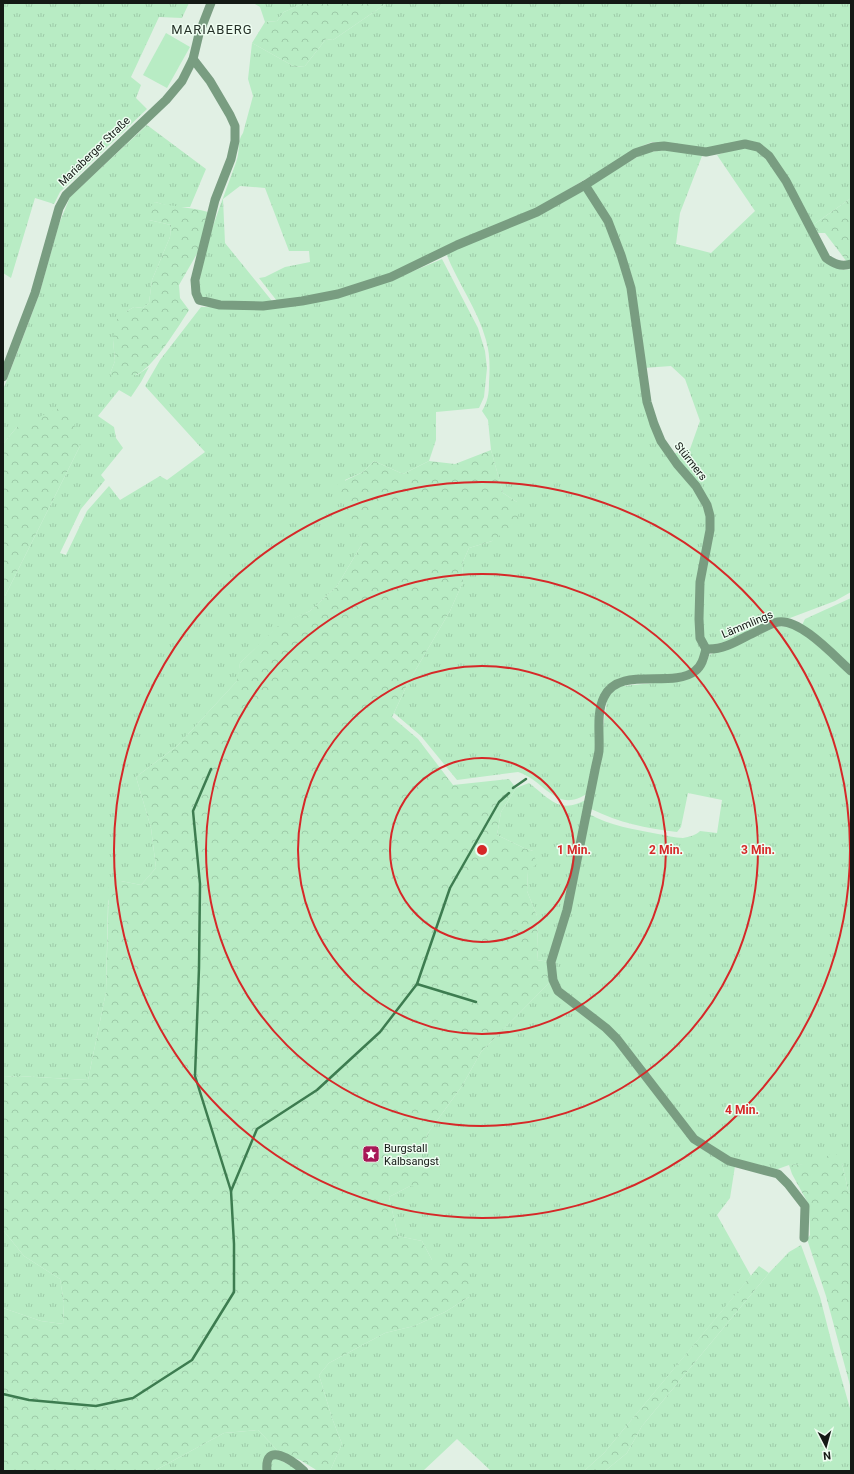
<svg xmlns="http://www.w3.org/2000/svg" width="854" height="1474" viewBox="0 0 854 1474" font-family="Roboto,sans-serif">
<defs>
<pattern id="grass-tufts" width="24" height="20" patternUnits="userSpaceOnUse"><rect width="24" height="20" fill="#b8ecc4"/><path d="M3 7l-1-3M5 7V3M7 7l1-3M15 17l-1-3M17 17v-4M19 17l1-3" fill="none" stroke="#9dcaa8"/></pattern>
<pattern id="forest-crowns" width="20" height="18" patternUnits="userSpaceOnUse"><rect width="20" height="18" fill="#b8ecc4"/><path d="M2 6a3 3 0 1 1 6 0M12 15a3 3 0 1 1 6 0" fill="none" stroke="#9dcaa8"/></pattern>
</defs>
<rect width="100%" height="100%" fill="#e1f0e4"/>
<g fill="url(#grass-tufts)">
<path d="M3 3H189L182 18 159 17 131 77 141 85 136 98 147 109 60 192 54 204 35 198 11 278 3 273Z"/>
<path d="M253 3H304L284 12 277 21 265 22 260 7Z"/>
<path d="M387 3H851V198L813 225 759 145 715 149 652 142 642 146 605 170 584 180 536 209 390 275 337 292 277 301 259 278 265 277 285 267 310 262 309 251H289L265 188 240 186 223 199 225 243 272 301 270 303 221 302 202 297C190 274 229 186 237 159 240 150 237 141 243 133L253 96 248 79 252 43 295 67 305 66 326 39 333 40Z"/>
<path d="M147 125 206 169 190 207H173L155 202 149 220 171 225 170 237 152 280 149 303 143 308 134 307 127 311 113 340 115 361 110 374 137 375 149 367 141 382 131 397 119 390 98 416 114 427 116 438 123 448 101 475 105 480 81 509 60 553 66 555 87 511 109 486 120 500 160 476 167 480 205 452 145 386 160 360 201 307 263 308 392 280 442 259 478 328 485 351 487 368 484 397 479 408 436 412V440L429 461 403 474 374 461 363 472 345 480 362 544 337 586 310 611 280 625 240 663 238 680 177 746 136 777 151 828 156 868 141 885 121 881 108 901 106 992 88 1080 18 1076 3 1077V600L80 446 17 427 3 444V390L39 295 59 224 70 197Z"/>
<path d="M745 147 756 150 772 165 829 264C836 269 843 271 851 269V592L835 601 790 618 778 620 735 640 707 646 702 638 701 600 712 516 672 454 690 449 700 421 685 379 671 366 644 368 632 288 604 210 590 185 644 153 664 150 686 152 702 156 680 213 676 244 711 253 755 211 717 155 726 152Z"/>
<path d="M585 190 606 222 629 289 651 425 694 487 707 516 697 639 701 649V659L691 671 609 686 588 793C556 815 545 780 518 772L457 780 421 736 394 713 408 683 450 611 463 582 462 564 469 548 492 541 517 502 503 493 491 450 488 420 482 411C488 401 489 394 489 382 490 368 490 353 486 340 478 310 457 282 446 253Z"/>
<path d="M851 598V668L802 625 805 619Z"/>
<path d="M779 626 789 627 798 629 851 675V1195L848 1190 842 1163 789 1165 775 1170 737 1161 696 1137 640 1064 567 996 554 979 556 956 589 814C610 826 634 829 658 834 666 835 675 838 683 838 689 837 696 835 700 831L717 833 722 800 688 793 681 827 677 832C645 828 620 823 591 809L607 700 613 691 622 686 686 680 707 662 709 655Z"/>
<path d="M529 783C550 799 560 815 587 799L566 910 550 962 537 960 538 949 537 916 527 891 528 871 533 851 524 848 497 835 501 812 516 788Z"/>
<path d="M551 981 605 1029 692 1140 735 1166 730 1198 717 1215 751 1276 604 1453 584 1471H491L457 1439 423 1471H330L342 1444 332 1418 319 1375 329 1363 385 1333 414 1326 445 1312 469 1297 432 1260 422 1241 398 1236 389 1197 410 1186 436 1164 421 1157 428 1133 462 1086 481 1052Z"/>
<path d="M3 1230 24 1256 60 1279 64 1303 63 1324 41 1321 3 1308Z"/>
<path d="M801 1245 820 1297 834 1352 851 1412V1471H605L627 1453 642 1426 769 1273 789 1252Z"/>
<path d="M258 1430 279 1452 264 1471H154L224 1433Z"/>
<path d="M274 1457 301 1471H270V1464Z"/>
</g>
<g fill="url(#forest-crowns)">
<path d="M304 3H387L333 40 326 39 305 66 295 67 252 43 265 22 277 21 284 12Z"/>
<path d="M851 198V260L847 262 825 233H818L813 225Z"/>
<path d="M155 202C173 207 190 207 208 212L202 245 179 285 180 298 189 310C178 327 155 365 138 374 135 376 130 375 126 376L121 381H114L110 374 115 361 113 340 116 320 127 311 134 307 143 308 149 303 152 280 170 237 171 225 149 220V208Z"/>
<path d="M59 408 72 416 80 446 3 600V444L17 427Z"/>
<path d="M491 450 503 493 517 502 519 522 492 541 469 548 462 564 463 582 450 611 408 683 392 717 418 739 453 785 509 779 516 788 501 812 497 835 524 848 533 851 537 864 528 871 527 891 537 916 538 949 537 960 550 962 551 981 481 1052 462 1086 428 1133 421 1157 436 1164 438 1172 427 1190 410 1186 389 1197 398 1236 422 1241 432 1260 470 1259 469 1297 445 1312 414 1326 385 1333 329 1363 319 1375 332 1418 342 1444 330 1471H318L300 1460 279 1452 258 1430 224 1433 154 1471H3V1308L41 1321 63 1324 64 1303 60 1279 24 1256 3 1230V1077L18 1076 88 1080 106 992 109 881H121L141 885 156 868 151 828 136 777 177 746 237 681 240 663 280 624 310 611 337 586 362 544 336 485 363 472 374 461 403 474 429 461 455 464Z"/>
<path d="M834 1151 842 1163 848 1190 851 1195V1389L826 1296 807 1239 810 1235 809 1205 792 1174 789 1165 818 1163Z"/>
<path d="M759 1266 769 1273 642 1426 627 1453 605 1471H584L604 1453Z"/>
</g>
<path fill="#b8ecc4" d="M166 33 190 47 167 88 143 75Z"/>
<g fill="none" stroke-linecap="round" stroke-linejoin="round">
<g stroke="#3d7c50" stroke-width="2.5">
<path d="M211 769 193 811 200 884 199 968 195 1076 231 1191"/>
<path d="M513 788 526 779"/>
<path d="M417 984 476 1002"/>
<path d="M3 1394 29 1400 96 1406 133 1398 192 1360 234 1292V1244L231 1191 257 1129 317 1090 380 1032 417 984 450 888 499 802 509 793"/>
</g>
<g stroke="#799d81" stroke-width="9">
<path d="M193 59 210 81 230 115 235 126V141L231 159 215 200 195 280 196 293 199 300 220 305 263 306 302 301 338 294 391 277 457 245 537 212 585 185 635 153 653 147 664 146 706 152 745 144 758 147 769 156 786 181 826 258C834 264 841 267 851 264"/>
<path d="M585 185 608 221 621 255 631 288 647 402 654 424 661 441 677 464 696 486 707 505 710 516V530L700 582 699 619 700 638 706 649"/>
<path d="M3 377 35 293 59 208 66 195 166 100 182 81 193 59 199 34 211 3"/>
<path d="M706 649C704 657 702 666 695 671 672 689 619 665 604 697 596 713 600 734 599 751 598 758 596 764 595 770L567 910 551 962 553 980 558 991 606 1028 617 1039 694 1139 729 1161 778 1174 788 1184 805 1206 804 1238"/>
<path d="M706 649C721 650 734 643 747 636 757 632 768 624 778 622 800 618 835 657 851 671"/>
<path d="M267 1471C264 1440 293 1461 304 1471"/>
</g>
</g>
<g fill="none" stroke="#d62828" stroke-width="2">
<circle cx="482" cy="850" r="92"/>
<circle cx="482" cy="850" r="184"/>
<circle cx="482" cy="850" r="276"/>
<circle cx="482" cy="850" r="368"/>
</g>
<defs>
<symbol id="sight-square" viewBox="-11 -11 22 22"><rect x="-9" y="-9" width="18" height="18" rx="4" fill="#a71756" stroke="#eefdf1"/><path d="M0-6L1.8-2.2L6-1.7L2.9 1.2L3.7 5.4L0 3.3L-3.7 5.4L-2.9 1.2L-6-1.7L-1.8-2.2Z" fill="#fff"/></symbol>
</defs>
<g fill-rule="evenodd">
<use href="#sight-square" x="361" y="1144" width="20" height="20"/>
</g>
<g text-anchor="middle" stroke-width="3" stroke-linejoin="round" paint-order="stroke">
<g font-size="11" fill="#141915" stroke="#eefdf1">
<text transform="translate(94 151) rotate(-44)" y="4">Mariaberger Straße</text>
<text transform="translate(691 461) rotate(52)" y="4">Stürmers</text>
<text transform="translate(747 624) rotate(-23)" y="4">Lämmlings</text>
</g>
<g font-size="11" fill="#141915" stroke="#eefdf1" text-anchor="start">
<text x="384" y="1152">Burgstall<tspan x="384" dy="13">Kalbsangst</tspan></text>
</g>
<g font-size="13" letter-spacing="1" fill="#243027" stroke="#eefdf1">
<text x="212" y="34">MARIABERG</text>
</g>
</g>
<circle cx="482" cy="850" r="6" fill="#d62828" stroke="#eefdf1" stroke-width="2"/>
<g font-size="12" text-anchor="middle" font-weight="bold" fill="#d62828" stroke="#eefdf1" stroke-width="3" stroke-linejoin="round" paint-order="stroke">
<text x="574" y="854">1 Min.</text>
<text x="666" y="854">2 Min.</text>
<text x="758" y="854">3 Min.</text>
<text x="742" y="1114">4 Min.</text>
</g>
<rect width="854" height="1474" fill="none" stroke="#141915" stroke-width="8"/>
<g transform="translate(826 1446) rotate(174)" stroke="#eefdf1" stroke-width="3" paint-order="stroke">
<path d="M0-3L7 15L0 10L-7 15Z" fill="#141915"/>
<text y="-6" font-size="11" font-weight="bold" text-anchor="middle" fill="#141915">N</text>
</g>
</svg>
